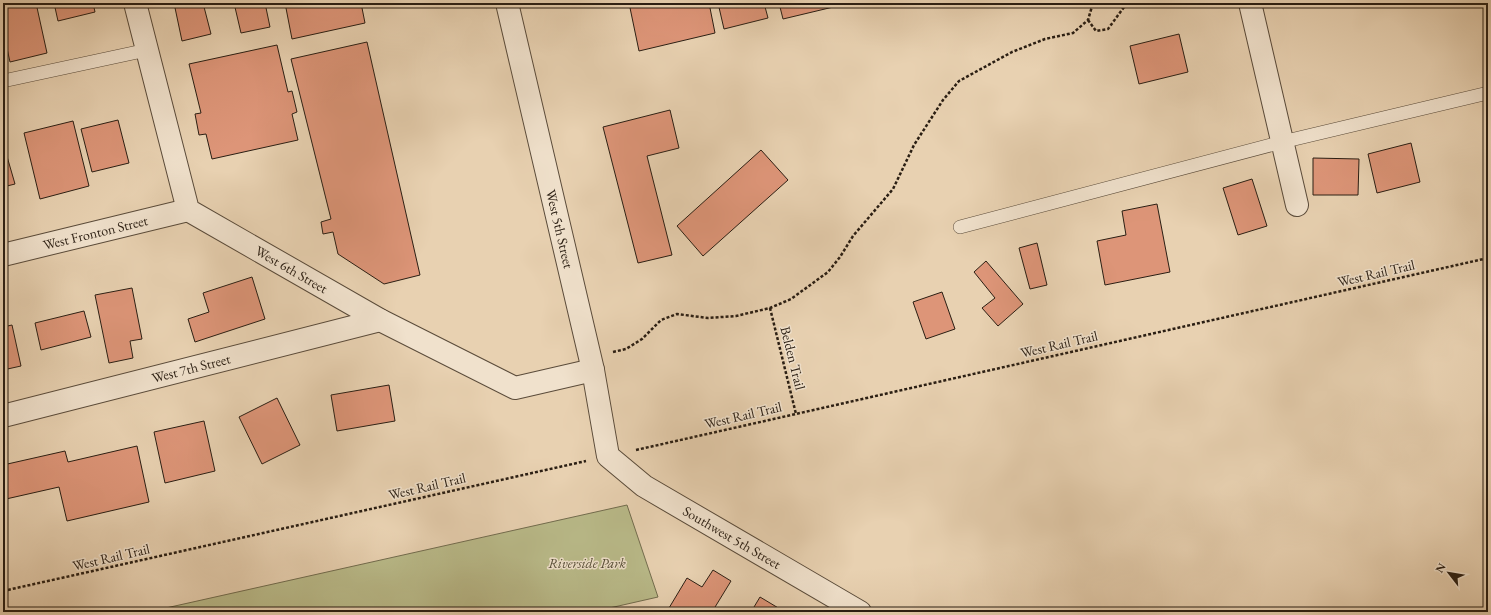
<svg xmlns="http://www.w3.org/2000/svg" width="1491" height="615" viewBox="0 0 1491 615" font-family="'EB Garamond',serif">
<rect width="100%" height="100%" fill="#e8d1b1"/>
<filter id="stains"><feTurbulence type="fractalNoise" baseFrequency=".005" numOctaves="4"/><feColorMatrix values="0 0 0 0 .2 0 0 0 0 .09 0 0 0 0 .02 0 0 0 .5 -.17"/></filter>
<radialGradient id="worn" r=".72"><stop offset=".6" stop-color="#630" stop-opacity="0"/><stop offset="1" stop-color="#630" stop-opacity=".3"/></radialGradient>
<path fill="#b9ba89" stroke="#726c4e" d="M627 505 658 597 592 612H148Z"/>
<g fill="#dd9578" stroke="#2a1e13">
<path d="M3 3H36L47 53 10 62 3 30Z"/>
<path d="M54 3H93L95 12 58 21Z"/>
<path d="M174 3H203L211 34 182 41Z"/>
<path d="M234 3H265L270 27 241 33Z"/>
<path d="M285 3H361L365 23 292 39Z"/>
<path d="M629 3H709L715 33 639 51Z"/>
<path d="M718 3H764L768 18 724 29Z"/>
<path d="M779 3H850L783 19Z"/>
<path d="M1179 34 1188 72 1139 84 1130 46Z"/>
<path d="M367 42 420 275 384 284 338 254 333 232 323 234 321 222 331 219 291 59Z"/>
<path d="M277 45 288 92 292 91 297 112 292 114 298 140 212 159 206 134 199 135 195 114 201 113 189 64Z"/>
<path d="M670 110 679 148 647 156 672 255 638 263 603 127Z"/>
<path d="M118 120 129 163 92 172 81 129Z"/>
<path d="M73 121 89 186 40 199 24 133Z"/>
<path d="M1411 143 1420 182 1377 193 1368 154Z"/>
<path d="M3 146H4L15 184 3 187Z"/>
<path d="M761 150 788 180 703 256 677 226Z"/>
<path d="M1313 158 1359 159 1358 195H1313Z"/>
<path d="M1252 179 1267 226 1238 235 1223 188Z"/>
<path d="M1157 204 1170 272 1105 285 1097 241 1126 235 1122 211Z"/>
<path d="M1037 243 1047 285 1030 289 1019 248Z"/>
<path d="M986 261 1023 304 998 326 982 308 995 298 974 272Z"/>
<path d="M252 277 265 319 195 342 188 319 209 312 203 293Z"/>
<path d="M132 288 142 339 130 341 133 358 109 363 95 295Z"/>
<path d="M942 292 955 329 926 339 913 302Z"/>
<path d="M84 311 91 337 41 350 35 323Z"/>
<path d="M12 325 21 366 3 370V327Z"/>
<path d="M389 385 395 421 337 431 331 395Z"/>
<path d="M277 398 300 445 262 464 239 417Z"/>
<path d="M204 421 215 471 165 483 154 432Z"/>
<path d="M137 446 149 502 67 521 59 487 6 499 3 485V465L65 451 68 462Z"/>
<path d="M713 570 731 581 712 612H676L669 608 687 578 702 587Z"/>
<path d="M760 597 785 612H751Z"/>
</g>
<g fill="none" stroke-linecap="round" stroke-linejoin="round">
<defs>
<g id="lane">
<path d="M3 81 147 50"/>
<path d="M960 227 1282 142 1488 93"/>
</g>
<g id="street">
<path id="s1" d="M135 3 188 210 380 320 515 388 593 370"/>
<path id="s2" d="M507 3 593 370 608 456 644 486 860 612"/>
<path d="M1250 3 1297 205"/>
<path id="s3" d="M3 255 188 210"/>
<path id="s4" d="M3 416 380 320"/>
</g>
</defs>
<use href="#lane" stroke="#5a4b3a" stroke-width="14"/>
<use href="#street" stroke="#5a4b3a" stroke-width="24"/>
<g stroke="#2a1e13" stroke-width="2.5" stroke-dasharray="3 2" stroke-linecap="butt">
<path d="M1088 20 1096 31 1108 29 1127 3"/>
<path d="M770 308 796 414"/>
<path d="M613 352 626 349 642 339 661 320 677 314 708 318 736 316 770 308 791 299 828 272 840 257 853 236 893 189 914 145 943 100 959 81 1012 52 1045 39 1073 33 1088 20 1093 3"/>
<path d="M636 450 1488 258"/>
<path d="M3 591 586 461"/>
</g>
<use href="#lane" stroke="#f0e1cc" stroke-width="13"/>
<use href="#street" stroke="#f0e1cc" stroke-width="22"/>
</g>
<g text-anchor="middle" stroke-width="3" stroke-linejoin="round" paint-order="stroke">
<g font-size="14" fill="#2a1e13" stroke="#f0e1cc">
<text dy="5" stroke="none"><textPath href="#s2" startOffset="232">West 5th Street</textPath></text>
<text dy="5" stroke="none"><textPath href="#s3" startOffset="95">West Fronton Street</textPath></text>
<text dy="5" stroke="none"><textPath href="#s1" startOffset="333">West 6th Street</textPath></text>
<text transform="translate(1376 273) rotate(-13)" y="5">West Rail Trail</text>
<text transform="translate(1059 344) rotate(-13)" y="5">West Rail Trail</text>
<text transform="translate(793 358) rotate(76)" y="5">Belden Trail</text>
<text dy="5" stroke="none"><textPath href="#s4" startOffset="194">West 7th Street</textPath></text>
<text transform="translate(743 415) rotate(-13)" y="5">West Rail Trail</text>
<text transform="translate(427 486) rotate(-13)" y="5">West Rail Trail</text>
<text dy="5" stroke="none"><textPath href="#s2" startOffset="613">Southwest 5th Street</textPath></text>
<text transform="translate(111 557) rotate(-13)" y="5">West Rail Trail</text>
</g>
<g font-size="14" font-style="italic" fill="#554d36" stroke="#f0e1cc">
<text x="587" y="568">Riverside Park</text>
</g>
</g>
<rect width="1491" height="615" fill="none" stroke="#e8d1b1" stroke-width="16"/>
<rect x="4" y="4" width="1483" height="607" fill="none" stroke="#2a1e13" stroke-width="2"/>
<rect x="8" y="8" width="1475" height="599" fill="none" stroke="#2a1e13"/>
<g transform="translate(1449 573) rotate(301)" stroke="#f0e1cc" stroke-width="3" paint-order="stroke">
<path d="M0-3L7 15L0 10L-7 15Z" fill="#2a1e13"/>
<text y="-6" font-size="11" font-weight="bold" text-anchor="middle" fill="#2a1e13">N</text>
</g>
<rect width="100%" height="100%" filter="url(#stains)"/>
<rect width="100%" height="100%" fill="url(#worn)"/>
</svg>
